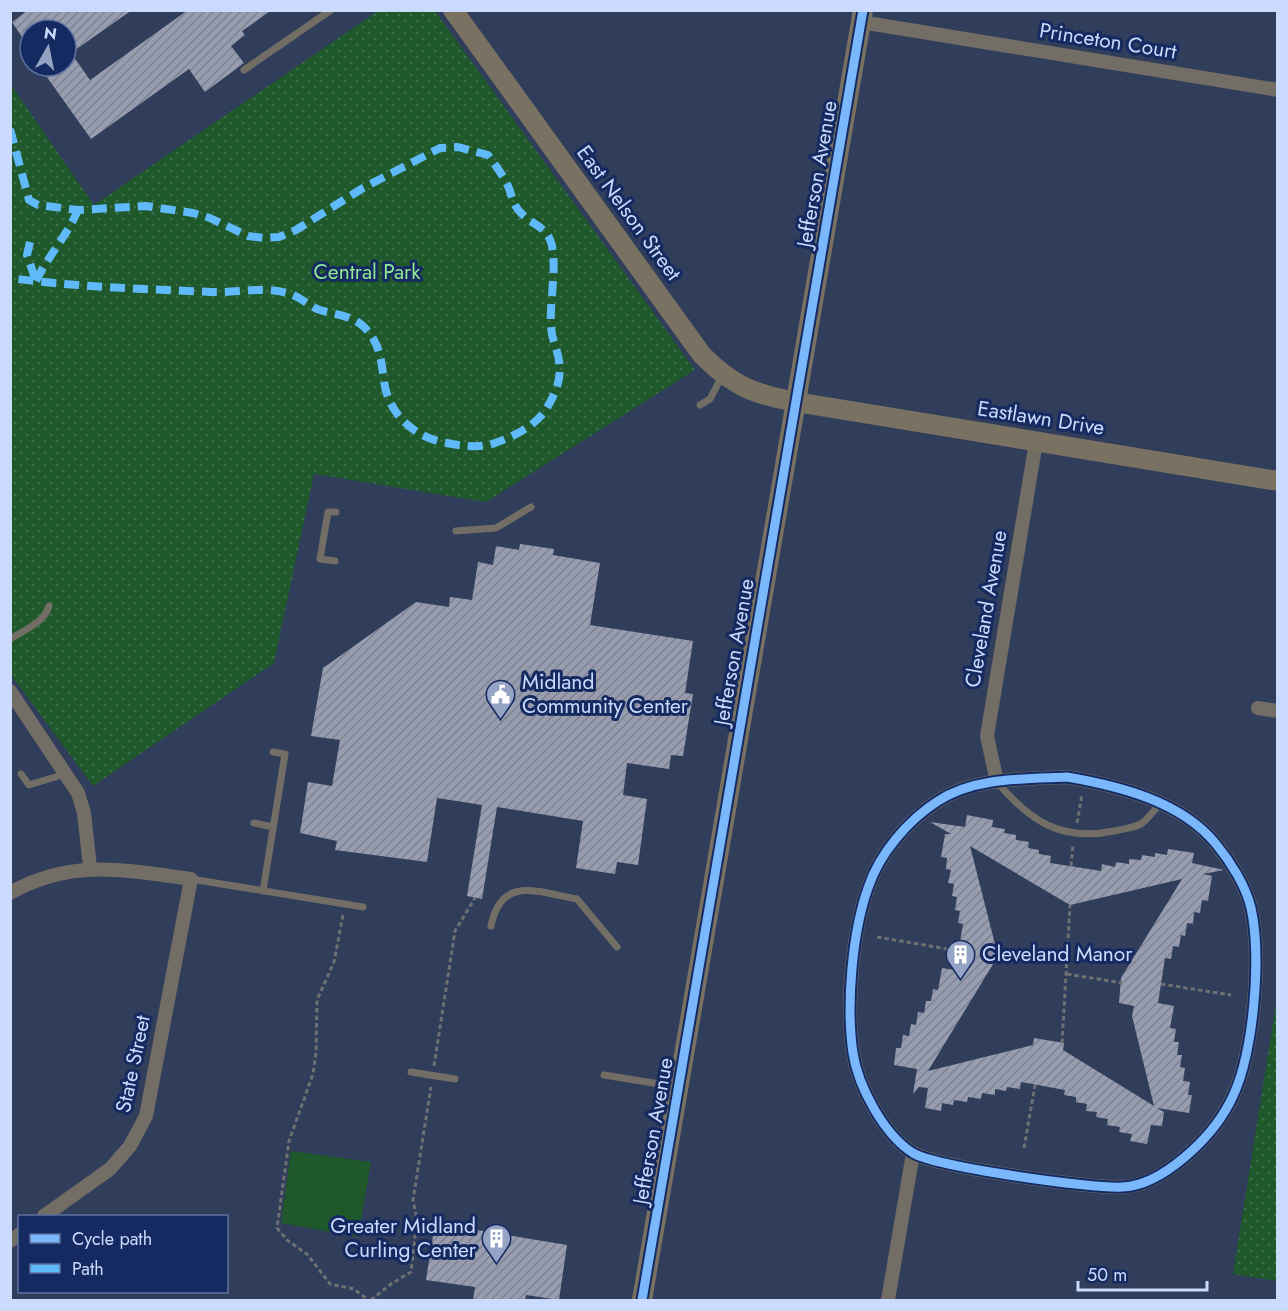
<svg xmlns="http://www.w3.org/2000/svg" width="1288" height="1311" viewBox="0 0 1288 1311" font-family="Jost,sans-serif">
<defs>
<pattern id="park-dots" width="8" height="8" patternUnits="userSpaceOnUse" patternTransform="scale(1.5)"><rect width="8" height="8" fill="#1f582b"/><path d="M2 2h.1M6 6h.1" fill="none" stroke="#3e6f4b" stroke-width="1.8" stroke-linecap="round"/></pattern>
<pattern id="building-hatch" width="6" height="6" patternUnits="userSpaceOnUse" patternTransform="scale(1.5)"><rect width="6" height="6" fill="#979dae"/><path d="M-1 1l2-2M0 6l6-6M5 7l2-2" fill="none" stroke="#7c8291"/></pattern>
</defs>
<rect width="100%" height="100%" fill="#303d5b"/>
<path fill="#1f582b" d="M291 1151 371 1162 358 1237 281 1223Z"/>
<g fill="url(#park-dots)">
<path d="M378 11H435L695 370 486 502 314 474 274 663 93 786 11 675V85L94 205Z"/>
<path d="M1277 998V1281L1233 1274Z"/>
</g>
<g fill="url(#building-hatch)" fill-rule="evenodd">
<path d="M28 10H132L71 53 90 80 188 10H272L242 31 245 35 231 46 244 63 205 92 189 69 91 139 39 66H66V30H30V49L12 22Z"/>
<path d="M520 544 554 549 553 555 600 563 590 625 693 641 685 693 693 694 683 756 671 755 669 769 627 763 623 795 647 799 638 865 617 862 615 874 576 868 583 821 497 807 482 899 467 896 482 805 437 798 427 862 335 850 337 841 300 833 308 782 332 786 340 740 311 736 323 668 416 602 449 607 450 597 472 600 478 562 493 565 496 546 519 550Z"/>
<path d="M967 815 993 820 992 827 1005 829 1004 833 1016 835V840L1029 842 1028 848 1039 850V854L1051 856 1050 863 1101 871 1102 864 1115 867 1116 862 1129 864V859L1141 860 1142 855 1155 857V853L1167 855 1168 849 1194 853 1192 863 1224 870 1203 874 1212 876 1208 901 1202 900 1200 913 1194 912 1193 924 1187 923 1185 936 1181 935 1179 947 1173 946 1171 959 1165 958 1158 1003 1174 1006 1170 1028 1176 1029 1174 1042H1179L1177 1055H1182L1180 1067 1185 1068 1183 1081 1190 1082 1188 1095H1192L1189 1113 1157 1108 1164 1112 1162 1126 1151 1125 1147 1144 1130 1141 1132 1134 1119 1132 1120 1127 1107 1125 1108 1119 1096 1117 1097 1112 1086 1111 1087 1104 1076 1102V1097L1064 1095 1065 1090 1021 1082 1020 1089 1007 1087 1006 1091 995 1089V1095L982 1093 981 1099 968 1097 967 1102 954 1100 953 1105 942 1103 941 1111 925 1108 928 1088 919 1087 913 1094 917 1069 894 1065 896 1048H901L903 1035 909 1036 911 1024 916 1025 918 1012 924 1013 926 1001H931L933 989 938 990 942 968 955 970 963 924 958 923 960 911 955 910 957 897 952 896 954 884 948 883 951 870 946 869 947 858 941 857 945 834H951L930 822 965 827ZM970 846 1070 905 1182 879 1121 978 1119 1003 1134 1006 1132 1016 1154 1106 1063 1050 1064 1043 1034 1038 1033 1045 928 1071 998 956Z"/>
<path d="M435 1223 567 1245 559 1300 526 1295 525 1300H473L475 1287 426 1280Z"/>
</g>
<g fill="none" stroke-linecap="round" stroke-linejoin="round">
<g stroke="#6f7072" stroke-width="3" stroke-dasharray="4.5 3" stroke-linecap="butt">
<path d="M1077 823 1082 794"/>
<path d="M1071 866 1073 844"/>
<path d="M343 915 334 962 317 1000 316 1053 313 1074 289 1141 277 1228 287 1240 307 1254 330 1284 354 1289 368 1300"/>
<path d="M877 937 959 951"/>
<path d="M998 956 1067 959"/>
<path d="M1067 974 1122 983"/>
<path d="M1161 984 1231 995"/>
<path d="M1062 1043 1070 905"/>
<path d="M434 1066 455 931 475 898"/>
<path d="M1024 1148 1035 1085"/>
<path d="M371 1300 391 1284 411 1272 417 1220 413 1200 431 1087"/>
</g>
<g stroke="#736e65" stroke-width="7">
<path d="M244 70 331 10"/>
<path d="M700 405 710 399 722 376"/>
<path d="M456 531 496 528 531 507"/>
<path d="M335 561 320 559 328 512H336"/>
<path d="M10 639C23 631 45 622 49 606"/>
<path d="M21 774 29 785 65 774"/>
<path d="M997 782C1030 821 1061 842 1114 831 1122 829 1133 828 1141 824 1148 819 1154 810 1160 804"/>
<path d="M254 823 273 827"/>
<path d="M191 879 363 907"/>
<path d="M263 891 285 754 273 752"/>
<path d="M491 926C501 875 538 892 577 899L617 947"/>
<path d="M411 1072 455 1079"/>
<path d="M604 1075 678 1087"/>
</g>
<g stroke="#736e65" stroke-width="14">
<path d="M861 22 1278 90"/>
<path d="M10 691 78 793 84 813 90 867"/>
<path d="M1258 708 1278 711"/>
<path d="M1067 777C1119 786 1181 801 1216 844 1230 861 1246 886 1251 908 1262 957 1254 1059 1229 1104 1211 1138 1163 1185 1123 1187 1092 1189 937 1167 913 1153 884 1135 858 1086 853 1053 846 1006 852 933 868 888 879 854 908 820 938 801 975 777 1025 779 1067 777Z"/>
<path d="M997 782 987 736 1036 442"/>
<path d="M10 893C71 858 126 870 191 879L146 1116 130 1146 110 1169 44 1216"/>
<path d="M10 1241 20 1234"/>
<path d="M888 1300 913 1153"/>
</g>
<g stroke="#797262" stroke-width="20">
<path d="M453 10 702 355C733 386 753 394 796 402L1278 481"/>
<path d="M642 1300 863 10"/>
</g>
<g stroke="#60bafa" stroke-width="8" stroke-dasharray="15 8" stroke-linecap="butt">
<path d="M10 129 29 200 38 205 78 210 146 206 193 213 210 218 248 236 264 238 279 237 296 230 363 188 440 148 458 147 488 155C495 165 503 175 508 186 512 195 513 207 522 214 534 226 548 227 552 246 558 277 545 317 554 342 563 368 562 381 548 406 537 426 513 437 492 444 478 448 462 446 447 443 415 438 388 414 384 381 381 359 380 343 364 327 351 314 333 315 317 309 309 305 302 299 293 295 268 285 238 293 212 292 144 289 77 287 10 278"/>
<path d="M30 242 27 255 36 281"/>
<path d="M36 281C48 256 67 236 78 210"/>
</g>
<defs>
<g id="cycleway">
<path d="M1067 777C1119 786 1181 801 1216 844 1230 861 1246 886 1251 908 1262 957 1254 1059 1229 1104 1211 1138 1163 1185 1123 1187 1092 1189 937 1167 913 1153 884 1135 858 1086 853 1053 846 1006 852 933 868 888 879 854 908 820 938 801 975 777 1025 779 1067 777Z"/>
<path d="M642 1300 863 10"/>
</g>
</defs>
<use href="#cycleway" stroke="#152a61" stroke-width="13"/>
<use href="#cycleway" stroke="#7ab7fb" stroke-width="9"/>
</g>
<defs>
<symbol id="civic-pin" viewBox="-11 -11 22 30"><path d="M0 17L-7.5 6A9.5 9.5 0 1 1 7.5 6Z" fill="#95a4c4" stroke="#152a61"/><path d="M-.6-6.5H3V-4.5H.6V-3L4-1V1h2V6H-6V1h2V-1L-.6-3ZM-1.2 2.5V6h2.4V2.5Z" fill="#fff"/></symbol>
<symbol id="building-pin" viewBox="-11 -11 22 30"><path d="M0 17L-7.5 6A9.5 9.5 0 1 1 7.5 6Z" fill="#95a4c4" stroke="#152a61"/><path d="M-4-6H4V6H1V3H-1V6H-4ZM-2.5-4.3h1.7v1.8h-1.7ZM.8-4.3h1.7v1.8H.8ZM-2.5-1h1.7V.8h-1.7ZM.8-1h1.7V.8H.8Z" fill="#fff"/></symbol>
</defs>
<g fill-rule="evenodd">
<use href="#civic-pin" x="484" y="678" width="33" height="45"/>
<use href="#building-pin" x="944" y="938" width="33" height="45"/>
<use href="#building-pin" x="480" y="1222" width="33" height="45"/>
</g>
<g text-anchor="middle" stroke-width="6" stroke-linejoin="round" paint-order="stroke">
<g font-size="21" fill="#cbdbfd" stroke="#152a61">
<text transform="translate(1108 41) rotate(9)" y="7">Princeton Court</text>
<text transform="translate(817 174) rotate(-80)" y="7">Jefferson Avenue</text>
<text transform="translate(629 213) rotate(54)" y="7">East Nelson Street</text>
<text transform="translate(1041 418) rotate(9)" y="7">Eastlawn Drive</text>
<text transform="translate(986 609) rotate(-80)" y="7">Cleveland Avenue</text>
<text transform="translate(734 652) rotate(-80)" y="7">Jefferson Avenue</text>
<text transform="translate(133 1064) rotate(-78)" y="7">State Street</text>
<text transform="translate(653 1131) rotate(-80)" y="7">Jefferson Avenue</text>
</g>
<g font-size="21" fill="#90e794" stroke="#152a61">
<text x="367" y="279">Central Park</text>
</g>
<g font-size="21" fill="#cbdbfd" stroke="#152a61" text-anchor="start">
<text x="522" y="689">Midland<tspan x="522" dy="24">Community Center</tspan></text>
<text x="982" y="961">Cleveland Manor</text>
<text x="476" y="1233" text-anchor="end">Greater Midland<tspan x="476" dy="24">Curling Center</tspan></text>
</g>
</g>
<rect width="1288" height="1311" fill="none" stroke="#cbdbfd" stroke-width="24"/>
<rect x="18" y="1215" width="210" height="78" fill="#152a61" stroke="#5e719f" stroke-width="1.5"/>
<rect x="30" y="1234" width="30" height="9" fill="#7ab7fb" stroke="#5e719f" stroke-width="1.5"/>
<text x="72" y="1245" font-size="18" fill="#cbdbfd">Cycle path</text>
<rect x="30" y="1264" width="30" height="9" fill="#60bafa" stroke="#5e719f" stroke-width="1.5"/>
<text x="72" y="1275" font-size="18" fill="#cbdbfd">Path</text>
<g transform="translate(48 48) rotate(9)"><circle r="28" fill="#152a61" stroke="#5e719f" stroke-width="1.5"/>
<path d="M0-4.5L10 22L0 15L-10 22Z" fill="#95a4c4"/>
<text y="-9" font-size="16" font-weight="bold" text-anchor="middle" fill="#cbdbfd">N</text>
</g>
<path d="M1078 1281v9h129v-9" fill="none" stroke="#cbdbfd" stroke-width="3"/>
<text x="1087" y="1281" font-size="18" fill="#cbdbfd" stroke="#152a61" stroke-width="4.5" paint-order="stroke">50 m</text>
</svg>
